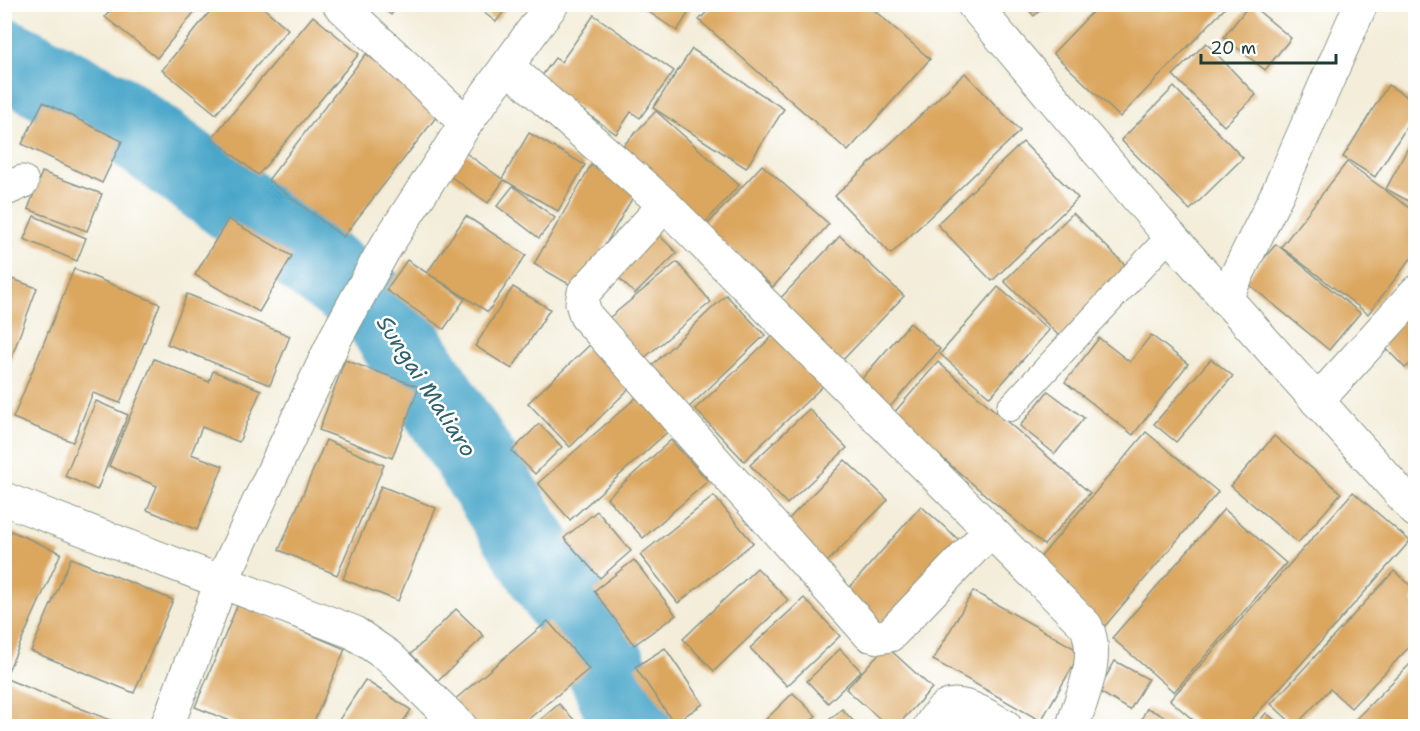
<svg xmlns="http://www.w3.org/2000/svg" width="1420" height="731" viewBox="0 0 1420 731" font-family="'Shantell Sans',sans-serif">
<rect width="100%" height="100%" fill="#fff"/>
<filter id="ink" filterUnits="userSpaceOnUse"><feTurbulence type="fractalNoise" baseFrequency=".0167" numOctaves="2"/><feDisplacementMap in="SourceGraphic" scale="12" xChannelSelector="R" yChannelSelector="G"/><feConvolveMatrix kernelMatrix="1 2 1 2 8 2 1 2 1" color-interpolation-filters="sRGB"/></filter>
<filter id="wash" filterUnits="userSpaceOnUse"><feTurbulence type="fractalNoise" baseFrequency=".008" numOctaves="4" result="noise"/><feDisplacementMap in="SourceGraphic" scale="24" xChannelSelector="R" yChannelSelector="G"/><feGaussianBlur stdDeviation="1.35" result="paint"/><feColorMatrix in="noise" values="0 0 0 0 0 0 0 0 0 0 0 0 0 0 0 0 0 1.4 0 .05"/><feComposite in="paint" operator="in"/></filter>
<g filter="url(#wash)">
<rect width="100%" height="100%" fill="#f3edd9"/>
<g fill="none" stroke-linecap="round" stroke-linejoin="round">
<path stroke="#4ca7ca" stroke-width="81" d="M4 58 114 114 381 311 604 662 632 726"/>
</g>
<g id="blocks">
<g fill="#dba65d">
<path d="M216 4H259L288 29 216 114 162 70Z"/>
<path d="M378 4H399L391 15Z"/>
<path d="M473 4H509L496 22Z"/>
<path d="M637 4H694L677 31Z"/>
<path d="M1023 4H1047L1034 16Z"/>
<path d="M1100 4H1229L1120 117 1053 53Z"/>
<path d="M1250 4 1291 38 1265 70 1224 37Z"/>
<path d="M115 5H200L157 58 105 17Z"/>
<path d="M713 5H868L930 59 848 151 699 20Z"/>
<path d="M594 15 674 71 640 118 631 112 616 134 578 107 535 85 555 58 561 62Z"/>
<path d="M313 16 359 54 258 175 212 138Z"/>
<path d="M1206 43 1256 95 1224 126 1173 75Z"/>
<path d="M692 49 784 109 746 168 653 108Z"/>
<path d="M366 54 441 111 343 237 268 180Z"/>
<path d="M965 73 1020 131 891 254 835 196Z"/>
<path d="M1388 85 1416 102V112L1375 177 1343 157Z"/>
<path d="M1174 87 1243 158 1190 210 1121 140Z"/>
<path d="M43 102 122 141 102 183 22 144Z"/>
<path d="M656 111 739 185 703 225 619 150Z"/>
<path d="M529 133 585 165 558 211 504 180 488 203 447 174 463 151 502 179Z"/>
<path d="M1416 133V205L1386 189Z"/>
<path d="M1023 142 1078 198 992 281 937 224Z"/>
<path d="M1347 162 1416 213V252L1368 314 1281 247Z"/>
<path d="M591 165 636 192 579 290 534 264Z"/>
<path d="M762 165 829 224 773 287 705 227Z"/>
<path d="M42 172 102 194 87 231 28 209Z"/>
<path d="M513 186 555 218 539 238 497 206Z"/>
<path d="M1073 213 1130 270 1062 339 1004 281Z"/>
<path d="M34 216 86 238 77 261 24 239Z"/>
<path d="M466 216 526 255 488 312 429 274 465 299 444 329 386 290 407 260 427 273Z"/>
<path d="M228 219 292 256 259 312 195 275Z"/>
<path d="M654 230 677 253 635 294 612 271Z"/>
<path d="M840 236 904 296 836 367 772 307Z"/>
<path d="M1276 244 1360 313 1329 350 1245 281Z"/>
<path d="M677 262 711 302 643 359 609 318Z"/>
<path d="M74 269 160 304 120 403 93 393 73 442 13 418Z"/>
<path d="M4 276 37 288 5 375H4Z"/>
<path d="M513 287 550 309 512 369 475 346Z"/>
<path d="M998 287 1049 330 990 397 940 354Z"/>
<path d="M187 294 290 336 270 385 167 344Z"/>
<path d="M726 295 765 335 684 412 646 371Z"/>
<path d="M1416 302V359L1405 368 1377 339Z"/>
<path d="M910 323 940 349 889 408 859 382Z"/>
<path d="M775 334 824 385 744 461 695 409Z"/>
<path d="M1151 335 1188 364 1133 435 1065 382 1099 338 1130 362Z"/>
<path d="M594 341 634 384 570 447 528 403Z"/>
<path d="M154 359 209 382 213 371 261 390 239 442 202 427 191 454 223 466 197 530 147 510 157 486 109 466Z"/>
<path d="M1211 359 1233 376 1176 442 1154 424Z"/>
<path d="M345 360 419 387 392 458 319 430Z"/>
<path d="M938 362 1090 493 1044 545 892 415Z"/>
<path d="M644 391 674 426 570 520 538 483Z"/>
<path d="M1048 391 1084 418 1055 454 1020 426Z"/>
<path d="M96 401 128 415 97 490 65 476Z"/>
<path d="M809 409 847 448 787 504 750 465Z"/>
<path d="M539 424 562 447 535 474 512 451Z"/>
<path d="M1146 432 1218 492 1105 626 1033 566Z"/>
<path d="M1274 436 1341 493 1298 543 1231 486Z"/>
<path d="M326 440 384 465 337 575 279 550Z"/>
<path d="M671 440 708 481 643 538 607 498Z"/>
<path d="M845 460 888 500 825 564 783 525Z"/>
<path d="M381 486 436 508 398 601 343 579Z"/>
<path d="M1353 492 1410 541 1246 726H1200L1170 700Z"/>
<path d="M714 496 753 543 678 603 640 555Z"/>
<path d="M921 506 959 540 883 627 844 594Z"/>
<path d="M1224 509 1286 563 1174 692 1112 638Z"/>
<path d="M597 511 631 551 600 578 564 538Z"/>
<path d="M4 528 61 553 7 673 4 672Z"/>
<path d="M71 558 173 600 134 693 31 651Z"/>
<path d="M634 560 676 615 634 645 594 591Z"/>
<path d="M757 568 788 600 714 671 683 639Z"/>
<path d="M1394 571 1416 590 1412 601 1416 604V640L1351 708 1330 689 1295 726 1271 704Z"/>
<path d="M973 591 1081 652 1041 721 933 660Z"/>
<path d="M804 598 840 636 787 686 750 648Z"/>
<path d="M238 604 345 649 312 726H243L195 707Z"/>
<path d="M456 609 484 636 438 681 411 654Z"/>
<path d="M548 621 589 669 520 726H474L453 701Z"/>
<path d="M886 646 932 688 897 726H888L846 689Z"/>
<path d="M665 648 703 704 674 723 635 667Z"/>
<path d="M840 649 861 671 828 703 807 681Z"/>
<path d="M1416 658V726H1349Z"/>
<path d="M1115 661 1148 679 1130 710 1098 691Z"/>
<path d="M4 678 115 722 113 726H4Z"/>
<path d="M365 680 411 710 400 726H335Z"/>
<path d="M793 693 816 716 806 726H759Z"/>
<path d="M559 704 580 726H533Z"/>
<path d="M1147 708 1183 726H1138Z"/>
<path d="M842 709 858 726H822Z"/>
<path d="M1266 713 1282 726H1255Z"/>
</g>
</g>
</g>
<g filter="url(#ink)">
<use href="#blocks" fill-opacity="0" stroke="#899586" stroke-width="1.5"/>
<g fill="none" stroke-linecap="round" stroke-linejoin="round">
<defs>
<path id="service" d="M1010 408 1170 236"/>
<g id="minor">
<path d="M339 4 466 123"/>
<path d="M508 67 665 205 1086 626C1101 658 1082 694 1073 726"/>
<path d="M4 190 22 182"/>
<path d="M665 205 584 292 582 303 586 316 870 635 879 637 890 635 990 531"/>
<path d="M1225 299 1278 192 1361 4"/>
<path d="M1317 401 1416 292"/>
<path d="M4 499 353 632 388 656 460 726"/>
<path d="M167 726 221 583 336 337 383 251 466 123 552 4"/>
<path d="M930 726C933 722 937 715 941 711 957 694 989 718 1005 726"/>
</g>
<path id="tertiary" d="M973 4 1170 236 1416 511"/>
</defs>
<use href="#service" stroke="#899586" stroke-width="28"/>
<use href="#minor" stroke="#899586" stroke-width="35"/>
<use href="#tertiary" stroke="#899586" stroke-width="35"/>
<use href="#service" stroke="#fff" stroke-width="26"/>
<use href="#minor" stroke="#fff" stroke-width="33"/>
<use href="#tertiary" stroke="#fff" stroke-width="33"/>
</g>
</g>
<g text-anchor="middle" stroke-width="5" stroke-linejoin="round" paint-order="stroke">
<g font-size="22" font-style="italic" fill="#2f6268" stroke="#fff">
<text transform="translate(427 386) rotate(57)" y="8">Sungai Maliaro</text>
</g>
</g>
<rect width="1420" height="731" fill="none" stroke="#fff" stroke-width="24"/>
<path d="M1201 54v9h135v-9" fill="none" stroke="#1f3d34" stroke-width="3"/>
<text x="1210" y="54" font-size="18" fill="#1f3d34" stroke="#ffffff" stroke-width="4.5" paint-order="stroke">20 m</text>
</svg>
